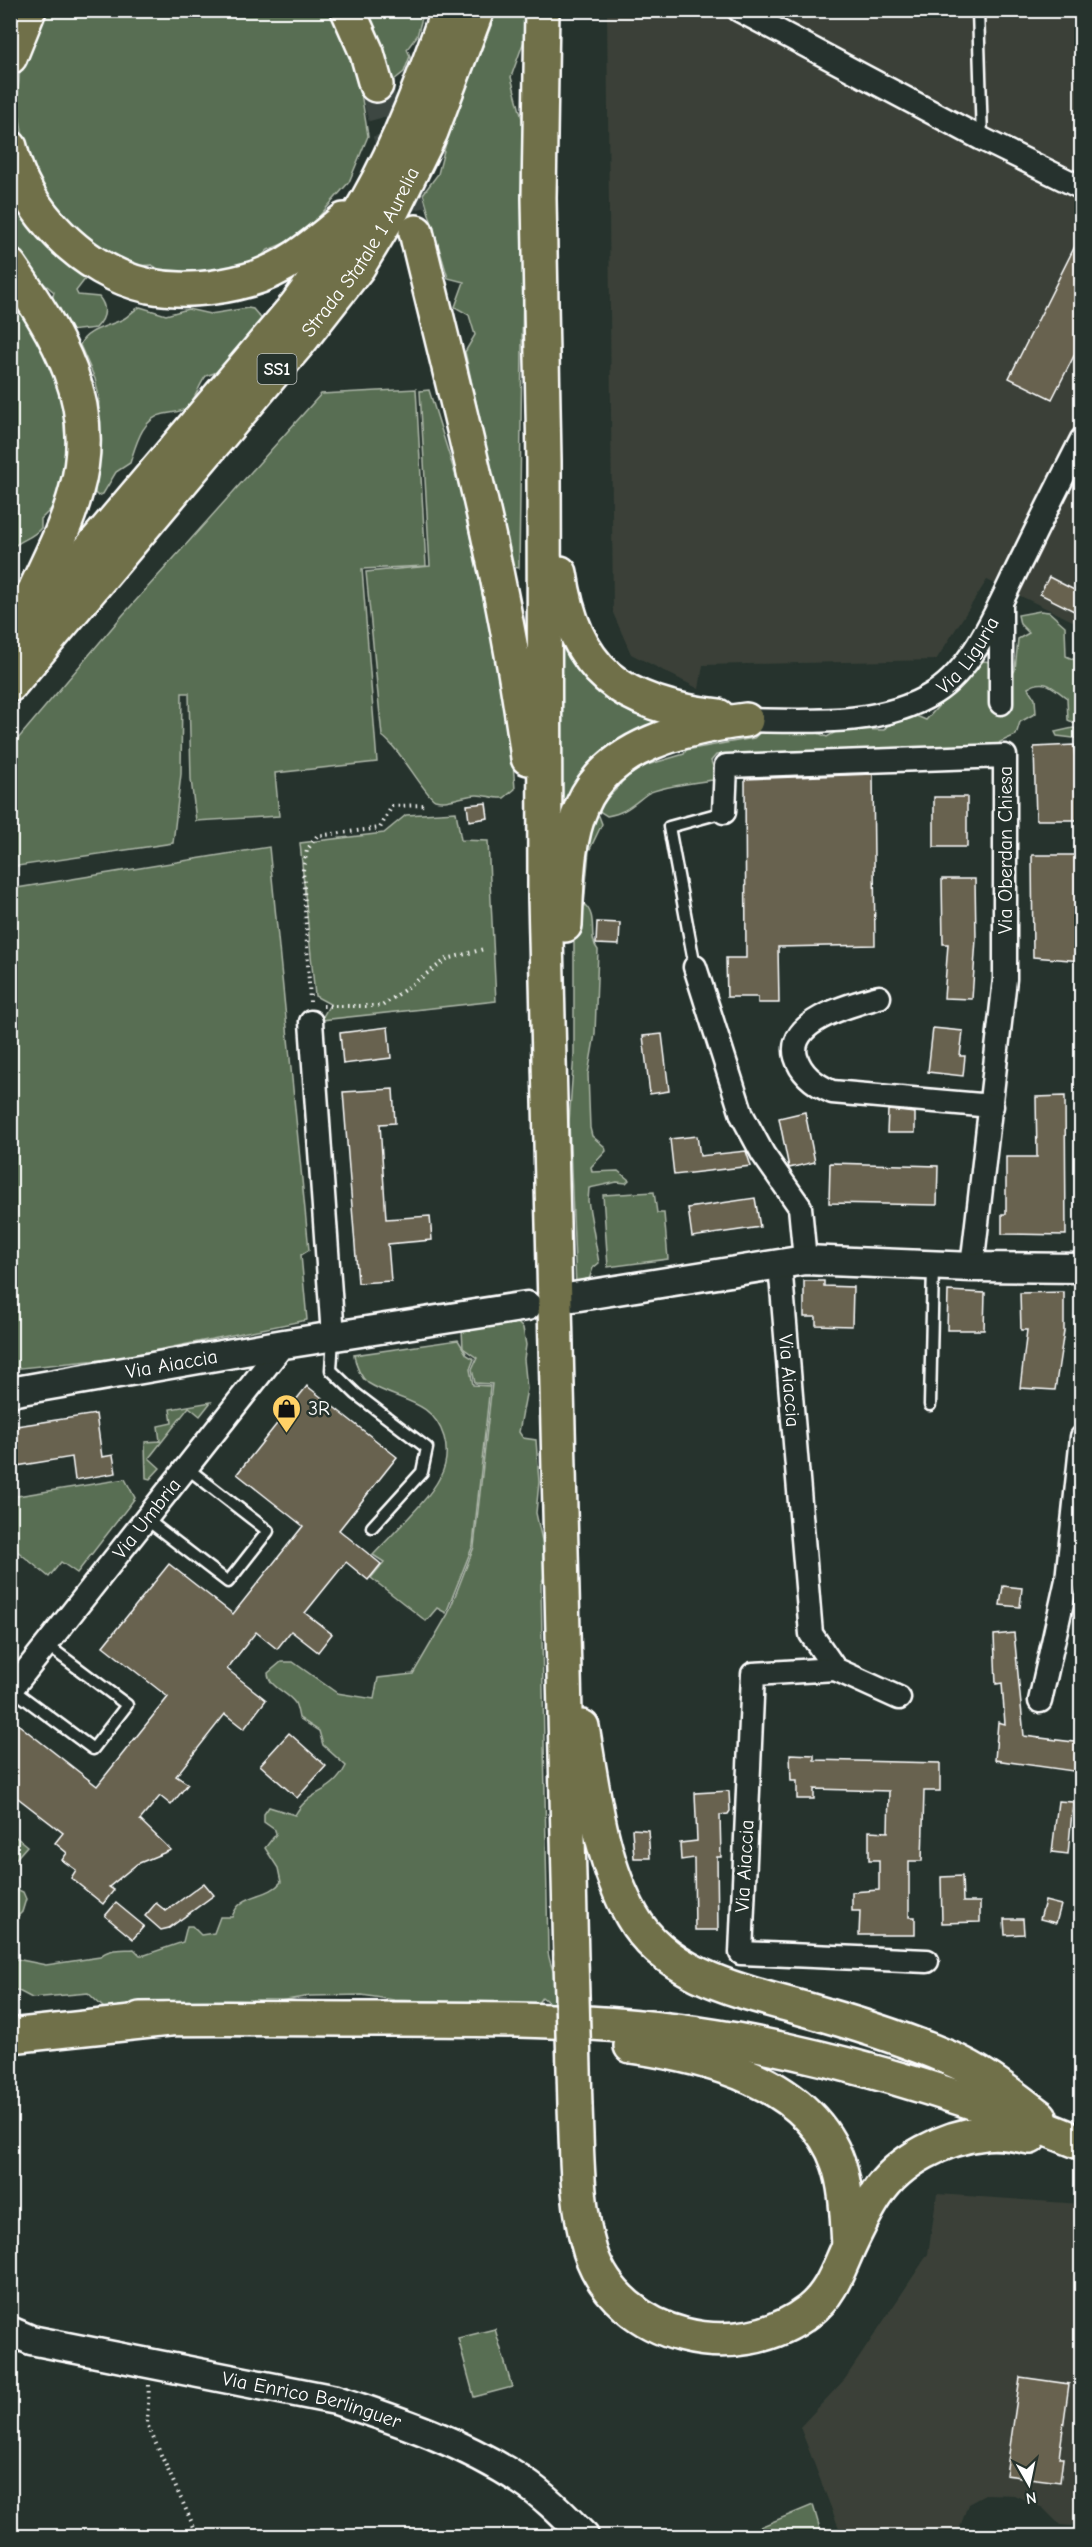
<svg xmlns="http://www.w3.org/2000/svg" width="1092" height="2547" viewBox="0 0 1092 2547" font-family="'Comic Neue',sans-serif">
<rect width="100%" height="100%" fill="#26332d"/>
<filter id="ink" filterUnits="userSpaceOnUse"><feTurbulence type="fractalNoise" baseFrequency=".0167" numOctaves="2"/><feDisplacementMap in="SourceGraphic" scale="12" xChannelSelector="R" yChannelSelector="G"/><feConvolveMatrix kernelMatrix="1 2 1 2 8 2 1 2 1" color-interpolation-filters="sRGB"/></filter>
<g filter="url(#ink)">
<g fill="#3a4138">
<path d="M607 11H1081V625L987 580 936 660 703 665 699 689 631 654 613 613Z"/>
<path d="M937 2194 1081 2204 1082 2512 1072 2526 1060 2525 1043 2508 1014 2495 987 2494 968 2504 957 2536H842L800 2427 845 2379 928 2254Z"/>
</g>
<g fill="#586e52" stroke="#acb6a8" stroke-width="1.5">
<path d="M43 11H336L354 50 368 136 349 182 302 236 268 250 254 263 234 273 171 277 152 265 134 266 82 240 49 207 26 156 17 101 21 57Z"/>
<path d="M364 11H424L417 36 407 49 410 56 404 72 394 80 378 53 377 35Z"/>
<path d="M497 11H526L525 38 511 77 525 130 519 568 512 567 465 352 475 335 469 315 455 307 464 282 448 278 423 194 438 174 449 131Z"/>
<path d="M10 189 89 274 76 291 78 295 99 297C108 308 106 318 96 328L69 331 52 300 54 292 34 275 11 235Z"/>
<path d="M10 298 42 345 61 389 65 437 70 449 63 471V488L54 506 41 519V528C32 539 21 539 11 549Z"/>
<path d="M140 307 166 315 188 309 210 314 248 308 253 309 265 323 223 370 206 376C198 386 196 400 186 408 180 413 171 412 164 414 142 418 136 445 130 463L116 472 103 494 98 496 95 493 99 397 95 379 80 345C85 329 112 326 125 318 130 315 133 310 140 307Z"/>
<path d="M416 389 426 566 362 569 377 762 275 773 279 816 196 821 191 779 189 693H182L181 774 173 843 11 867V747L122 616 321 394Z"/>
<path d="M429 390 461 493 501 682 510 725 515 789 504 798C495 799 486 795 477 795 463 795 448 804 435 800 426 797 400 748 382 736L366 572 430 566 420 391Z"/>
<path d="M1040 611 1049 612 1065 626 1066 656 1081 663V726L1068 720 1067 698C1053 688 1045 677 1028 688L1035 699 1036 713 1020 722 1016 735 1000 742 998 746H931L913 751 881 749 844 752 716 755 711 761 715 772 713 780C699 782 657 787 647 794 633 804 626 813 607 816L599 811C603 797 622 790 627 771L684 754 686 750 754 738 763 730H811L827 737 841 729 884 730 892 719 914 715 926 720 974 666 983 661 993 662 1010 679 1015 670 1018 639 1029 633 1020 624 1018 615Z"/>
<path d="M555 612 562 631 598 693 655 722 606 750 603 758 592 760 561 832Z"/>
<path d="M1073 728 1081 730V739L1057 736 1055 732Z"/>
<path d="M456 812 461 840 488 841 496 1001 321 1020 330 1004 315 996 300 843 384 833 406 815Z"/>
<path d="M599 816 602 824 589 851 584 904C599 917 587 937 598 950L595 1034 588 1074 590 1128 592 1136 605 1147 606 1151 591 1167 592 1172 618 1171 629 1180 626 1183 617 1182 589 1188 588 1201 599 1263 593 1268 587 1285 576 1286 569 1122 574 1054V943L577 877 595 817Z"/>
<path d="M269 847 309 1250 301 1255 307 1320 118 1358 11 1369V889Z"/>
<path d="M654 1192 657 1213H664L668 1259 608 1267 603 1195Z"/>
<path d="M510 1316 523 1328 526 1345 524 1359 527 1389 519 1432 523 1438 536 1440 539 1482 536 1513 548 1568 541 1584 548 1952C551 1973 563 1983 552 2005L542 1997 538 2003 529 2004 394 2000 362 1995 310 1996 268 2003 194 2007 170 2001 118 2011 104 2008 88 1993 32 1998 17 1990 11 1991V1958L46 1965 100 1957C107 1948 123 1950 134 1949L140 1955H145L183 1942 187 1926H192L201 1935 214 1933 220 1917H232C240 1892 268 1899 281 1882L278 1868 265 1848 276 1834 275 1830 264 1822V1814L269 1807 295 1815C310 1788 331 1796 346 1766L323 1745 319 1731 299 1718C298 1713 297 1707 295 1703 287 1691 269 1688 268 1673L281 1662H293L337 1693 374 1699 378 1678 413 1674 448 1614 474 1547 492 1384 475 1383 472 1369 477 1358 463 1348 462 1330Z"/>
<path d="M458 1340 467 1355 474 1359 470 1369 473 1385 490 1386 473 1545 446 1613 437 1608 426 1621 371 1578 384 1562 373 1555C392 1534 429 1500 440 1477 447 1464 448 1451 444 1437 432 1398 398 1402 368 1383 359 1376 356 1366 354 1355Z"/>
<path d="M211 1402 200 1416 189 1407 149 1458 160 1468 150 1479 146 1478 145 1442 160 1441 158 1426 172 1423 170 1409Z"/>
<path d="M125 1479 135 1498 77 1573 61 1562 49 1577 11 1546V1497Z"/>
<path d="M11 1833 27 1846 13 1862 11 1861Z"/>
<path d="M10 1886 23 1892 26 1899 22 1912 16 1918H11Z"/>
<path d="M495 2329 512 2387 474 2397 458 2338Z"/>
<path d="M813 2505 820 2529 810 2536H759L755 2529Z"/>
</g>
<g fill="#676250" stroke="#fff" stroke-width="1.5">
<path d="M1082 232V340L1052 399 1009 378Z"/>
<path d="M1049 577 1082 594V615L1040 594Z"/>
<path d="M1074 745 1079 820H1036L1034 747Z"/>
<path d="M873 774 875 945 778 947 779 1003H758V997H727L726 958H746L745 779Z"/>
<rect x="934" y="797" width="33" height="50"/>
<path d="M486 803 488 818 469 821 467 805Z"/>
<path d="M1032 855H1082V961L1033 957Z"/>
<path d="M942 879H975L976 939 972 999 944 998 948 944H943Z"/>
<path d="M597 922 620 923 619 945 596 944Z"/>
<path d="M388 1027 391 1058 343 1064 340 1033Z"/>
<path d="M933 1028 963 1031 960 1056H965L963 1076 928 1072Z"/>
<path d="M662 1034 669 1091 650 1094 643 1036Z"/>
<path d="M393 1089 395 1123 380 1124 386 1219 430 1216 432 1240 388 1244 391 1281 358 1283 343 1092Z"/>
<path d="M1065 1096 1066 1235 1002 1234V1214H1006V1157H1037L1036 1097Z"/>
<path d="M888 1110 915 1113V1133H887Z"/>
<path d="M805 1112 815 1162 789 1168 779 1118Z"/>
<path d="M697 1136 700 1156 746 1151 751 1166 674 1175 670 1139Z"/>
<path d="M830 1163 938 1166 937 1205 829 1203Z"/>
<path d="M755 1198 760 1227 692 1237 688 1208Z"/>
<path d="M804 1281H824V1286L853 1287 852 1326 816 1325V1317H804Z"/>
<path d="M948 1291 985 1293 984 1330H947Z"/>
<path d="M1064 1292V1331L1055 1390 1020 1388 1027 1330H1021L1020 1293Z"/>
<path d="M307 1386 397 1457 339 1530 381 1564 368 1580 346 1562 305 1613 332 1634 318 1652 291 1631 277 1649 256 1632 227 1669 266 1700 244 1729 225 1714 176 1776 188 1784 171 1805 160 1796 140 1820 171 1850 137 1864 109 1887 114 1890 103 1904 71 1878 76 1870 62 1860 67 1853 55 1843 63 1833 10 1792V1718L97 1786 168 1697 103 1646 169 1564 233 1614 303 1526 237 1474Z"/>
<path d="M96 1414 102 1457 113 1455 116 1473 75 1480 72 1457 10 1467V1427Z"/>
<path d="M1003 1586 1022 1588 1020 1607 1000 1605Z"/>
<path d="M1014 1633 1024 1736 1082 1743 1080 1772 995 1760 998 1722 1005 1724 1002 1683 996 1684 994 1635Z"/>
<path d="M289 1733 326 1766 297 1798 260 1765Z"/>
<path d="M790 1754 814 1755V1760L940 1763V1791H924L922 1861H909V1917H915V1935H859L860 1911H852V1892L879 1890V1860H869V1831L888 1832 889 1791 814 1789V1799H797V1781H791Z"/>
<path d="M729 1791 730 1811 728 1814 720 1815 721 1857H717L718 1930H695L694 1858 681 1860 680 1843 697 1841 695 1793Z"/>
<path d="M1058 1801 1073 1802 1068 1854 1052 1852Z"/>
<path d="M632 1829 648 1830 650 1858H634Z"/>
<path d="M962 1876 963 1902H980V1922L942 1923 941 1877Z"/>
<path d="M204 1883 214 1895 169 1928 161 1930 145 1916 156 1903 166 1911Z"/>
<path d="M1045 1901 1061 1905 1056 1923 1040 1919Z"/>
<path d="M116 1903 144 1926 133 1939 105 1916Z"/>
<path d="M1004 1919H1023L1024 1934 1005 1935Z"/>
<path d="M1020 2377 1069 2384 1059 2458H1063L1060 2482 1006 2475Z"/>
</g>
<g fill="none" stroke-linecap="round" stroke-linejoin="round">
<path stroke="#3c4742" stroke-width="33" stroke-dasharray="33 16" stroke-linecap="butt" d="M376 85 416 232"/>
<defs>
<g id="service">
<path d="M978 10 982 139"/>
<path d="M695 967 669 827 724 812"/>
<path d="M333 1338 331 1370 356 1394 427 1448 422 1472 372 1527"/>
<path d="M930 1405 933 1266"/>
<path d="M146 1519 228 1582 268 1531 187 1468"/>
<path d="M12 1689 93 1749 127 1705 47 1645"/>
</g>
<g id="minor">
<path d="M739 10 982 139 1082 188"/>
<path d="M1001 703V604"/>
<path id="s1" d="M746 720C807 721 880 727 934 693 976 667 1001 600 1023 557 1042 518 1062 478 1082 439"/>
<path d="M724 812 726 766 1005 756V979L972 1267"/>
<path d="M695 967 742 1115 763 1154 800 1207 805 1260"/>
<path d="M879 997C854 1004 786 1020 796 1057 801 1074 816 1085 832 1092L992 1106"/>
<path d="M311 1022 333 1336"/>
<path id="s2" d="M780 1264 811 1634 835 1669"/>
<path id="s3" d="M10 1691 284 1344"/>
<path d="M899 1698 835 1669 753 1674 741 1953 927 1961"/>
<path d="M1040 1701 1067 1580 1082 1437"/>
</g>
<g id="tertiary">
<path d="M573 1297 805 1260 972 1267 1082 1268"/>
<path id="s4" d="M10 1392 284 1344 527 1306"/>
<path id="s5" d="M10 2331 31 2340 336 2400C400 2421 465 2443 522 2481 545 2496 565 2517 584 2536"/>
</g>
<g id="trunk">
<path d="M348 10 367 53 376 85"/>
<path d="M542 10 539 198 544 461 545 897 571 1959"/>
<path d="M10 57 29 10"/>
<path d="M10 147C23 211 84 272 149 286 181 292 217 289 248 280 285 270 315 244 344 220"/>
<path d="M416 232C458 407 505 580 528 758"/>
<path d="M10 266C58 335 101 404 76 491 65 532 43 571 26 610"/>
<path d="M560 573C574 671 621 705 718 716"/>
<path d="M10 644 295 307C320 273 346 238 367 201 401 141 425 75 448 10"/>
<path id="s6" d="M10 685 300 341 358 267 393 209 431 132 477 10"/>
<path d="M565 925C567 887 566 842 582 806 608 744 688 727 746 720"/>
<path d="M582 1727C593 1789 600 1860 632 1916 669 1982 758 1994 825 2015 867 2027 909 2041 949 2058 983 2072 1012 2096 1040 2117"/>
<path d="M140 2019C224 2018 307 2019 391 2019 506 2019 622 2019 736 2040 853 2062 971 2098 1082 2143"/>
<path d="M631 2046C707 2057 809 2081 838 2163 847 2189 847 2217 849 2245"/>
<path d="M575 2106C577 2153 576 2205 590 2251 619 2340 738 2366 809 2311 831 2294 838 2270 849 2246 857 2229 866 2210 877 2194 899 2160 945 2137 985 2133 1000 2131 1015 2134 1030 2137"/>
</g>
<path id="motorway" d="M10 2036 169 2019"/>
</defs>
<use href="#service" stroke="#fff" stroke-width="15"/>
<use href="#minor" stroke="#fff" stroke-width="27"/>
<use href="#tertiary" stroke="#fff" stroke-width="33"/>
<use href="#trunk" stroke="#fff" stroke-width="38"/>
<use href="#motorway" stroke="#fff" stroke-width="38"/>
<g stroke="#fff" stroke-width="4" stroke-dasharray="1.5 4.5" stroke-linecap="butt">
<path d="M310 1002 303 870 307 850 317 836 380 828 392 806 427 805"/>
<path d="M323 1006H382L447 959 484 949"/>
<path d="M149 2385 147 2424 198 2536"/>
</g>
<use href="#service" stroke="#26332d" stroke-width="10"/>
<use href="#minor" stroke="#26332d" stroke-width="22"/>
<use href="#tertiary" stroke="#26332d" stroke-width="28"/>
<use href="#trunk" stroke="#70704a" stroke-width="33"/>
<use href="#motorway" stroke="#70704a" stroke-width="33"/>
<defs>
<path id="trunk-bridge" d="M571 1959 575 2106"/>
</defs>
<use href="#trunk-bridge" stroke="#fff" stroke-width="38" stroke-linecap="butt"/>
<use href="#trunk-bridge" stroke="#70704a" stroke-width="33"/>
</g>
</g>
<defs>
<symbol id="shop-pin" viewBox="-11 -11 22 30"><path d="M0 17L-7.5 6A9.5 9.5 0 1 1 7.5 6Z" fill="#ffd166" stroke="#26332d"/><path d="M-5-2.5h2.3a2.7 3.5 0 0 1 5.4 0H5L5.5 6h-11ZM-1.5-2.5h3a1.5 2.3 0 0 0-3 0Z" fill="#111"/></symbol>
</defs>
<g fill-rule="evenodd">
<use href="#shop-pin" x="270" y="1392" width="33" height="45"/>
</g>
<g text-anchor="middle" stroke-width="5" stroke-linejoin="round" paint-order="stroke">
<rect fill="#26332d" stroke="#bec2c0" stroke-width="1.5" x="257.5" y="354" width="39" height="30" rx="4.5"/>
<g font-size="18" font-weight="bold" fill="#fff">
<text x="277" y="375">SS1</text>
</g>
<g font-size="20" fill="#fff" stroke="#26332d">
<text dy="7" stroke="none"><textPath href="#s6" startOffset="558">Strada Statale 1 Aurelia</textPath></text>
<text dy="7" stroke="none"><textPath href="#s1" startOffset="244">Via Liguria</textPath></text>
<text transform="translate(1005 850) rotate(-90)" y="7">Via Oberdan Chiesa</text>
<text dy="7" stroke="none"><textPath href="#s4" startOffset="164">Via Aiaccia</textPath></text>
<text dy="7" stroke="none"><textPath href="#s2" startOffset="117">Via Aiaccia</textPath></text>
<text dy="7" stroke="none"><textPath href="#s3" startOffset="220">Via Umbria</textPath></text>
<text transform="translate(744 1866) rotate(-87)" y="7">Via Aiaccia</text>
<text dy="7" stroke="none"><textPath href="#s5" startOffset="310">Via Enrico Berlinguer</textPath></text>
</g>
<g font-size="20" fill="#fff" stroke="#26332d" text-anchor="start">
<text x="308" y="1415">3R</text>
</g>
</g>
<rect width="1092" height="2547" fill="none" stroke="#26332d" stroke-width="36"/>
<rect x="18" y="18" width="1056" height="2511" fill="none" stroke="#fff" stroke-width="2" filter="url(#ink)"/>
<g transform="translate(1029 2484) rotate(171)" stroke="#26332d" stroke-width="4.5" paint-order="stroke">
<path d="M0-4.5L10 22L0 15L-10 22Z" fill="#ffffff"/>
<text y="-9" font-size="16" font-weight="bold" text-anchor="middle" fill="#ffffff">N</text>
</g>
</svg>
